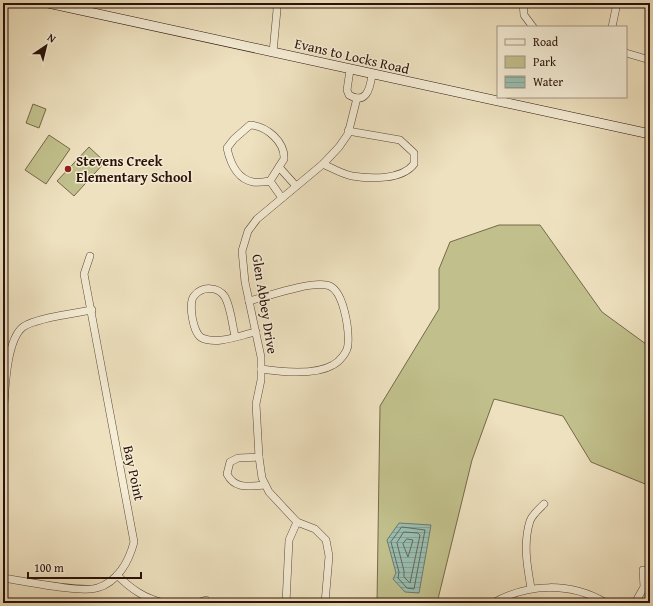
<svg xmlns="http://www.w3.org/2000/svg" width="653" height="606" viewBox="0 0 653 606" font-family="'Gentium Book Plus',serif">
<defs>
<pattern id="water-rules" width="6" height="5" patternUnits="userSpaceOnUse"><rect width="6" height="5" fill="#99beb1"/><path d="M0 2.5h6" fill="none" stroke="#84a297"/></pattern>
</defs>
<rect width="100%" height="100%" fill="#eee1bf"/>
<filter id="stains"><feTurbulence type="fractalNoise" baseFrequency=".005" numOctaves="4"/><feColorMatrix values="0 0 0 0 .2 0 0 0 0 .09 0 0 0 0 .02 0 0 0 .5 -.17"/></filter>
<radialGradient id="worn" r=".72"><stop offset=".6" stop-color="#630" stop-opacity="0"/><stop offset="1" stop-color="#630" stop-opacity=".3"/></radialGradient>
<g fill="#c1c08c" stroke="#76684a">
<path d="M33 104 46 109 39 128 26 123Z"/>
<path d="M49 135 70 149 46 184 25 170Z"/>
<path d="M89 147 105 162 74 196 57 181Z"/>
<path d="M499 225H540L602 312 650 347V486L591 462 563 416 494 399 472 460 437 603H377L380 406 439 309V269L450 242Z"/>
</g>
<path fill="url(#water-rules)" stroke="#6d796e" d="M399 523 431 525 419 593 405 592 393 579 396 573 387 540Z"/>
<g fill="none" stroke-linecap="round" stroke-linejoin="round">
<g stroke="#62685d" stroke-width="1">
<path d="M402 527 425 530 414 589 407 588 398 578 399 572 391 542Z"/>
<path d="M404 532 418 533 420 535 410 583 404 577V571L397 543Z"/>
<path d="M407 539 413 540 408 557 403 544Z"/>
</g>
<defs>
<g id="street">
<path d="M523 3 524 15 533 27"/>
<path d="M612 27 617 3"/>
<path d="M273 52 277 10 276 3"/>
<path d="M626 53 650 60"/>
<path d="M350 70 347 90 349 95C366 105 370 89 372 75"/>
<path d="M323 164C332 168 342 174 352 176 371 179 402 180 414 164V153L400 140 348 131"/>
<path d="M279 167 296 186"/>
<path d="M270 181 284 159C285 142 267 126 250 125L234 139 227 148C230 162 237 179 253 182 258 183 264 182 270 181L282 198"/>
<path d="M249 301C269 296 307 282 326 285 344 287 349 330 348 344 348 352 339 362 333 365 314 376 281 372 261 369"/>
<path d="M235 336C232 324 231 308 225 297 218 286 202 286 194 296 188 303 193 334 202 338 217 345 241 335 256 332"/>
<path d="M3 419C5 396 5 341 23 327 35 318 76 313 92 310"/>
<path d="M259 457 238 458 230 462 227 474C235 490 250 486 265 485"/>
<path d="M117 575C131 589 144 598 164 603"/>
<path d="M3 578C24 581 80 593 97 588 118 582 129 561 134 542L84 274 90 256"/>
<path d="M531 588C527 566 523 543 530 521 532 515 539 509 544 504"/>
<path d="M197 603 206 600"/>
<path d="M286 603 289 540 297 522"/>
<path d="M325 603 329 556 326 540 315 529 297 522 269 492 262 478 259 457 256 404 261 380V357L245 282 242 251 248 231 257 219 323 164 339 147 348 134 357 98"/>
<path d="M493 603C528 583 571 582 606 603"/>
<path d="M635 603 644 587 643 570"/>
</g>
<path id="secondary" d="M48 3 650 134"/>
</defs>
<use href="#street" stroke="#5b4536" stroke-width="8"/>
<use href="#secondary" stroke="#2a1109" stroke-width="10"/>
<use href="#street" stroke="#f4ecd5" stroke-width="7"/>
<use href="#secondary" stroke="#f4ecd5" stroke-width="9"/>
</g>
<circle fill="#8f2418" stroke="#f4ecd5" stroke-width="1.5" cx="68" cy="169" r="4"/>
<g text-anchor="middle" stroke-width="3" stroke-linejoin="round" paint-order="stroke">
<g font-size="14" fill="#2a1109" stroke="#f4ecd5">
<text transform="translate(352 56) rotate(13)" y="5">Evans to Locks Road</text>
<text transform="translate(265 304) rotate(81)" y="5">Glen Abbey Drive</text>
<text transform="translate(134 473) rotate(78)" y="5">Bay Point</text>
</g>
<g font-size="14" font-weight="bold" fill="#2a1109" stroke="#f4ecd5" text-anchor="start">
<text x="76" y="166">Stevens Creek<tspan x="76" dy="16">Elementary School</tspan></text>
</g>
</g>
<rect width="653" height="606" fill="none" stroke="#eee1bf" stroke-width="16"/>
<rect x="4" y="4" width="645" height="598" fill="none" stroke="#2a1109" stroke-width="2"/>
<rect x="8" y="8" width="637" height="590" fill="none" stroke="#2a1109"/>
<rect x="497" y="26" width="130" height="72" fill="#f4ecd5" stroke="#a39483"/>
<rect x="505" y="39" width="20" height="6" fill="#f4ecd5" stroke="#a39483"/>
<text x="533" y="46" font-size="12" fill="#2a1109">Road</text>
<rect x="505" y="56" width="20" height="12" fill="#c1c08c" stroke="#a39483"/>
<text x="533" y="66" font-size="12" fill="#2a1109">Park</text>
<rect x="505" y="76" width="20" height="12" fill="url(#water-rules)" stroke="#a39483"/>
<text x="533" y="86" font-size="12" fill="#2a1109">Water</text>
<g transform="translate(46 46) rotate(35)" stroke="#f4ecd5" stroke-width="3" paint-order="stroke">
<path d="M0-3L7 15L0 10L-7 15Z" fill="#2a1109"/>
<text y="-6" font-size="11" font-weight="bold" text-anchor="middle" fill="#2a1109">N</text>
</g>
<path d="M28 572v6h113v-6" fill="none" stroke="#2a1109" stroke-width="2"/>
<text x="34" y="572" font-size="12" fill="#2a1109" stroke="#f4ecd5" stroke-width="3" paint-order="stroke">100 m</text>
<rect width="100%" height="100%" filter="url(#stains)"/>
<rect width="100%" height="100%" fill="url(#worn)"/>
</svg>
